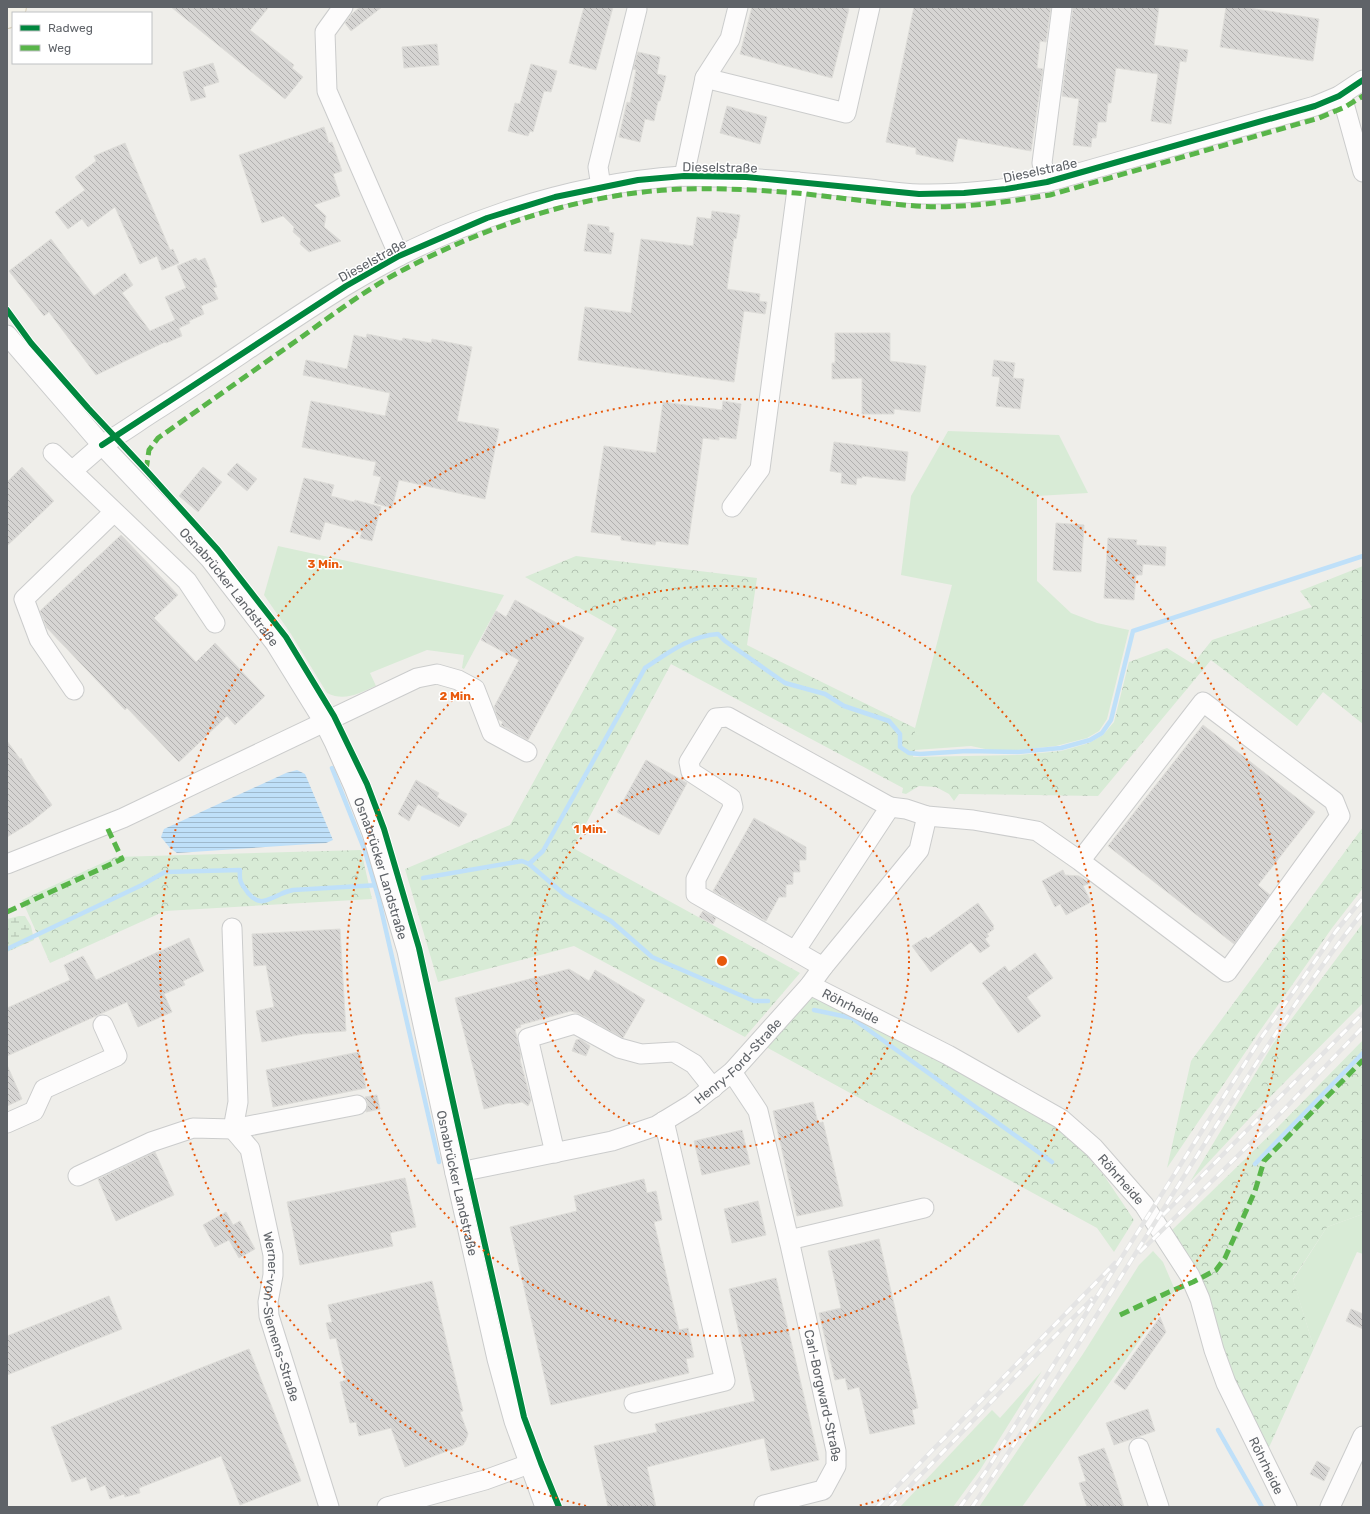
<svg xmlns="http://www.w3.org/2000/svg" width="1370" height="1514" viewBox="0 0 1370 1514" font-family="Rubik,sans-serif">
<defs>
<pattern id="forest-crowns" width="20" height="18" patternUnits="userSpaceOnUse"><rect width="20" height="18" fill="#d8ebd6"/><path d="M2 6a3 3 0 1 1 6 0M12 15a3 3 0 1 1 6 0" fill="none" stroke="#b2c2b1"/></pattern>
<pattern id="wetland-marsh" width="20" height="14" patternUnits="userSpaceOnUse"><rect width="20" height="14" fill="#d8ebd6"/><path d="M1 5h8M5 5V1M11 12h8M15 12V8" fill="none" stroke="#b2c2b1"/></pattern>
<pattern id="water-rules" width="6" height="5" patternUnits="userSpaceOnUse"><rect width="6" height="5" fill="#bfe0f9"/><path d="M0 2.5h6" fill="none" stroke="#9eb9cd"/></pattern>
<pattern id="building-back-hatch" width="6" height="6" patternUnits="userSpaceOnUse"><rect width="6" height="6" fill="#d6d5d3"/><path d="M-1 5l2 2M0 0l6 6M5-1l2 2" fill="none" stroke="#b1b0af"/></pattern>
</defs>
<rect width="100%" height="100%" fill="#efeeea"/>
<g fill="#d8ebd6">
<path d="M948 431 1059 435 1088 493 1037 496V581L1071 613 1097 623 1129 630 1107 719 1099 731 1087 738 1056 746 1018 750H990L971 746 915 750V728L952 585 901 575 911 496Z"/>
<path d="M278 546 504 595 464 669 462 668 464 655 427 650 370 673 376 686C359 693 345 702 327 693L291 634 264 595Z"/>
<path d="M1363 1214V1254L1357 1252 1314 1348 1293 1280 1327 1227Z"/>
<path d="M1153 1251 1163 1262 1175 1290 1022 1507H979L1083 1354 1139 1265Z"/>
<path d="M1042 1371 980 1470 953 1507H900L992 1410 1000 1418Z"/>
</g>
<g fill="url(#forest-crowns)">
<path d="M576 556 757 578 747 645 915 728V750L913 757 1018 755 1061 751 1089 743 1103 735 1114 722 1129 662 1167 648 1193 664 1212 640 1312 607 1300 591 1363 566V724L1323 692 1297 726 1211 660 1098 796 959 794 954 801 949 794 936 787 919 786 906 794 902 793 903 788 671 664 573 848 800 973 745 1037 574 946 438 982 405 869 510 825 617 629 525 577Z"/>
<path d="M1363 827V888L1332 928 1257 1035 1167 1168 1191 1061Z"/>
<path d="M361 850 372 899 165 911 50 963 22 900 115 857Z"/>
<path d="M1363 923V1003L1259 1108 1190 1182 1273 1044Z"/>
<path d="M815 992 1063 1127 1105 1177 1134 1220 1114 1252 1097 1228 766 1047Z"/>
<path d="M1363 1040V1214L1327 1227 1293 1279 1314 1348 1266 1454 1171 1231 1278 1127Z"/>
</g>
<path fill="url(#wetland-marsh)" d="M19 916H25L31 926 34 940 7 952V919Z"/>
<path fill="url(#water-rules)" d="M297 770 305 774 333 840 326 843 177 853 170 848 161 837 164 829 286 773Z"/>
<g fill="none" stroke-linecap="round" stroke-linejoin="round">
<g stroke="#bfe0f9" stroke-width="4.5">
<path d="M332 768 365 851 379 900 439 1162"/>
<path d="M529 864 543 851 645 668C668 653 690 636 718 634L725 641 785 683 825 694 844 706 889 721 900 734V747L909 753 920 754 967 751 1018 752 1061 748 1090 740 1102 733 1111 720 1133 631 1363 556"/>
<path d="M423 878 522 861 529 864 565 895 611 921 652 957 754 1001H768"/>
<path d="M7 949 142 885 165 872 240 870C239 882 241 883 248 893 260 907 267 900 281 894 285 892 289 891 293 890L379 885"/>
<path d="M814 1010 852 1018 1052 1162"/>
<path d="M1255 1164 1363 1053"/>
<path d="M1218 1430 1262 1507"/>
</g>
</g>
<g fill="url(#building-back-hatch)" stroke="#deddd9">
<path d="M171 7H269L250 30 294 65 292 68 303 77 285 99Z"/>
<path d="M360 7H382L351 31 345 23 352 14Z"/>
<path d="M584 7H613L596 70 569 63Z"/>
<path d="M752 7H842L849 9 832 78 740 54Z"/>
<path d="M914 7H1051L1046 42 1040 41 1037 68 1043 69 1031 151 958 138 953 162 916 154V148L886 142Z"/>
<path d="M1073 7H1159L1154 45 1188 50 1186 62 1180 61 1171 124 1151 121 1158 74 1116 68 1111 103H1108L1106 122H1098L1096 138H1092L1091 147 1073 145 1079 99 1062 96Z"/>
<path d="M1226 7H1243L1319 19 1313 61 1220 47Z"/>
<path d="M437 44 439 65 404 68 402 47Z"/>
<path d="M638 52 660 57 657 74 666 76 660 101H658L654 121 645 119 640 142 619 137 627 102 630 103 636 70 633 69Z"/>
<path d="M213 63 219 82 203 87 206 97 191 101 183 72Z"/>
<path d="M531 64 557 71 551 92 544 91 533 132 530 131 528 136 508 131 515 103 520 104Z"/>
<path d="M727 106 767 117 760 144 720 133Z"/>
<path d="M324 127 329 143 332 142 342 171 333 174 340 196 314 205 326 216 324 227 341 241 309 252 300 244 301 239 293 232 294 227 283 216 262 223 239 155Z"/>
<path d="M125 143 170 250 173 249 179 263 162 270 157 256 140 264 115 207 88 227 82 219 68 229 55 212 85 190 75 177 96 161 94 156Z"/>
<path d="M712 211 740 215 736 239 734 238 727 289 760 294 759 301 767 302 765 314 744 311 734 382 578 360 585 307 631 313 641 239 693 246 697 217 711 219Z"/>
<path d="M588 224 609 227V232L614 233 611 254 584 251Z"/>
<path d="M51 239 94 296 125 273 133 285 122 293 150 331 175 320 165 297 186 288 177 266 196 258 198 261 205 258 217 287 213 288 218 299 201 306 204 314 189 321 190 323 179 328 182 336 166 343 165 342 96 375 49 312 44 316 9 271Z"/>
<path d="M835 333H890V361L926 366 920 412 894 409V414H862V378L832 379V363H835Z"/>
<path d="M367 334 402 341 403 338 431 343 432 339 472 347 457 421 499 429 485 499 399 480 392 508 374 503 381 477 373 475 376 462 302 447 311 401 385 416 390 393 303 375 306 360 347 369 354 335 366 338Z"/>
<path d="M994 360 1015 363 1013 378 1024 379 1020 409 996 406 1000 377 992 376Z"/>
<path d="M723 401 741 404 736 439 719 437V440L703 438 688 545 656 541 655 545 621 540V536L591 532 604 446 656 453 663 402 722 410Z"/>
<path d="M834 442 908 452 905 481 862 476V478H857L856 485 841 483 842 473 830 471Z"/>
<path d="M237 463 257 479 247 491 227 474Z"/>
<path d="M22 467 54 501 7 546V482Z"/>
<path d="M203 467 222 482 198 512 179 496Z"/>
<path d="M304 478 334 485 331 496 354 502 355 500 381 507 372 541 360 538 362 532 325 522 320 540 290 532Z"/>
<path d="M1056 523 1084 525 1081 572 1053 570Z"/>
<path d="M121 535 178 595 154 618 196 662 215 643 265 696 235 725 227 716 179 762 127 708 125 710 47 628 40 611Z"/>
<path d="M1108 538 1137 540 1136 545 1166 547 1165 566 1143 564 1142 575H1136L1134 600 1104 598Z"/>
<path d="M515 600 584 638 528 740 501 725 503 722 498 719 494 707 519 660 481 640 496 611 506 617Z"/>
<path d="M1203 725 1315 812 1258 885 1270 895 1234 944 1108 846Z"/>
<path d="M7 741 20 759 21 758 27 769 52 805 30 823 7 837Z"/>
<path d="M646 760 687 783 659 835 617 812Z"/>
<path d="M416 780 439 793 437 797 467 814 459 827 418 804 409 821 398 814Z"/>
<path d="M754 818 806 847V860H799L800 872H793V884L786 885V897H779L766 921 713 891Z"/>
<path d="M1063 870 1065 875 1079 876 1090 883 1083 886 1091 902 1066 915 1060 904 1055 907 1042 881Z"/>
<path d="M978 903 994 926 993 927 994 929 987 934 989 936 985 939 990 946 980 953 971 942 931 972 912 946 926 937 928 939Z"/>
<path d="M703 911 716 918 713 924 699 917Z"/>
<path d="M340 929 346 1031 303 1034 262 1042 256 1011 274 1007 266 965 254 966 252 934Z"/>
<path d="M189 938 204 971 183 981 185 985 164 994 172 1012 138 1027 127 1002 7 1056V1008L70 980 64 965 83 956 96 980Z"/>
<path d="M1035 953 1053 978 1027 997 1041 1016 1018 1033 982 983 1005 966 1009 972Z"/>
<path d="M569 969 589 981 595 970 645 1000 623 1038 580 1014 571 1011 520 1025 521 1027 515 1029 521 1057 520 1060 531 1100 528 1106 522 1102 512 1104 509 1103 484 1109 455 998Z"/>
<path d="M580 1039 590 1046 586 1056 572 1051 576 1040Z"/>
<path d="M359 1052 366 1088 273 1107 266 1070Z"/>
<path d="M7 1065 22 1099 7 1106Z"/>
<path d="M377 1095 380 1109 366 1112 368 1103 365 1097Z"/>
<path d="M813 1102 818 1123 823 1122 843 1206 797 1216 773 1111Z"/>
<path d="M742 1130 750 1164 702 1175 694 1141Z"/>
<path d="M155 1152 174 1195 116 1221 98 1179Z"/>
<path d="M405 1178 416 1227 390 1233 393 1246 300 1265 287 1202Z"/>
<path d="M644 1179 647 1193 656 1191 662 1220 654 1222 679 1330 688 1328 694 1357 686 1359 689 1373 551 1405 510 1227 577 1211 574 1196Z"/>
<path d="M758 1201 766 1235 732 1243 724 1209Z"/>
<path d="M226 1212 233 1225 240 1221 255 1249 239 1258 229 1240 215 1247 203 1225Z"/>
<path d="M879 1239 918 1408 912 1410 915 1424 870 1434 859 1387 848 1390 845 1378 835 1380 819 1313 841 1308 828 1251Z"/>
<path d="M776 1278 819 1460 771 1471 764 1438 647 1467 656 1507H608L594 1446 657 1432 655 1424 755 1401 729 1289Z"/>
<path d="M432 1281 463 1411 460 1412 468 1434 466 1440 463 1445 405 1467 391 1428 359 1436 356 1422 350 1423 340 1382 346 1380 336 1338 330 1339 326 1323 332 1322 328 1305Z"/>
<path d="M109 1296 122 1329 7 1375V1336Z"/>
<path d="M1351 1309 1363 1314V1329L1346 1321Z"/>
<path d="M1160 1317 1166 1332 1125 1390 1114 1382Z"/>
<path d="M249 1349 301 1481 240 1505 221 1456 139 1488 140 1493 125 1497 124 1494 110 1499 105 1485 91 1491 86 1477 72 1482 51 1427Z"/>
<path d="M1148 1409 1155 1431 1114 1445 1106 1423Z"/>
<path d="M1104 1448 1113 1472 1124 1507H1087L1079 1483 1086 1481 1078 1457Z"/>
<path d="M1317 1461 1330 1468 1324 1481 1310 1474Z"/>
</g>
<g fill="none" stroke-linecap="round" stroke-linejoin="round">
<defs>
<g id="minor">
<path d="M343 7 325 32 327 91 399 256"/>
<path d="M705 78 846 113 870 7"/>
<path d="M1339 96 1345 107 1363 172"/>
<path d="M684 176 705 78 730 39 738 7"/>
<path d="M1047 182 1042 163 1062 7"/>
<path d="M601 187 598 167 637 9"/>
<path id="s1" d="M7 335 102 445 210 559 275 643 324 722 334 742 354 787 372 833 407 951 455 1173 497 1359 514 1421 545 1507"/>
<path d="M53 453 187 581 215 623"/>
<path d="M72 471 102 445C119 435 136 423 153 412 218 371 280 326 345 286 446 225 563 184 682 176 693 176 705 177 717 177 768 178 819 184 870 189 886 191 903 194 920 194 963 195 1005 189 1047 182L1315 106 1339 96 1363 80"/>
<path d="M732 507 760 469 798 182"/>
<path d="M74 690 39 639 24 599 114 512"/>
<path d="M890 807 906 809 927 816 973 820 1037 831 1080 861 1227 972 1340 816 1334 801 1203 702 1080 861"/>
<path d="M7 864 123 818 417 678 437 674 458 680 475 689 492 733 527 752"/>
<path d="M232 928 238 1102 233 1129"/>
<path d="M795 951 890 807 728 717 716 718 689 762 691 772 731 798 733 807 696 879V894L823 967"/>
<path id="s2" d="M810 985 948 1055 1061 1119 1094 1148 1144 1205 1190 1276 1200 1299 1214 1350 1226 1383 1287 1507"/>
<path id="s3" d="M732 1072 758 1111 789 1240 836 1451V1466L823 1490 764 1505"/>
<path d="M7 1123 34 1111 44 1089 117 1056 103 1025"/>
<path id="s4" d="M233 1129 250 1149 273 1255V1275L268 1302 269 1316 329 1507"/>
<path d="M555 1153 528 1038 575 1024 619 1048 641 1054 674 1052 694 1064 713 1088"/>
<path id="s5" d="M455 1173 612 1141 656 1126 692 1104 732 1072 810 985 823 967 919 850 927 816"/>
<path d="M78 1176 151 1142 193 1128 233 1129 357 1105"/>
<path d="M789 1240 924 1208"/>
<path d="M634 1403 725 1381 664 1121"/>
<path d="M1139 1448 1159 1507"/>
<path d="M387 1507 485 1480 529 1464"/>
<path d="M1330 1507 1363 1436"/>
</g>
<path id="major" d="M7 17 15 7"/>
</defs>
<use href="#minor" stroke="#cbcccc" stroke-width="21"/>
<use href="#major" stroke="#d7ceb8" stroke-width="24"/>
<use href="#minor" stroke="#fdfcfc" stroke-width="19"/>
<use href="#major" stroke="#f4f2e9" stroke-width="22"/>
<defs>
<g id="rail">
<path d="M1163 1215 1363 1013"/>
<path d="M1140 1252 1272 1122 1363 1027"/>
<path d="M877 1507 1115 1263"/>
<path d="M890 1507 1044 1347 1092 1299"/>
<path d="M960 1507 986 1471 1261 1038 1336 931 1363 898"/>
<path d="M972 1507C1061 1377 1141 1242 1227 1109 1270 1042 1313 974 1363 912"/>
</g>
</defs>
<use href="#rail" stroke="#e4e4e4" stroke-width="4.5"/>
<use href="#rail" stroke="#fff" stroke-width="3" stroke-dasharray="9" stroke-linecap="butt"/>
<g stroke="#58b549" stroke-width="5" stroke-dasharray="10 5" stroke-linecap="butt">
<path d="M146 470 149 450 158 438C204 406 250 373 296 341 331 316 366 289 405 269 491 224 587 192 685 189 722 188 759 190 796 193 836 197 876 203 916 206 961 209 1006 202 1050 195L1319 118 1345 107 1363 96"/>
<path d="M7 912 122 859 106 825"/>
<path d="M1120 1315 1169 1292 1193 1282 1216 1270 1225 1258 1255 1191 1264 1161 1363 1060"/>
</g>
<defs>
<g id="cycleway">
<path d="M7 310 31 343 88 408 146 470 218 550 286 637 334 716 367 784 384 829 419 948 468 1170 524 1417 541 1463 559 1507"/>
<path d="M102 445 346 286 399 256 487 218 555 197 638 180 684 176 746 177 919 194 964 193 1006 189 1047 182 1315 106 1339 96 1363 80"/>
</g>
</defs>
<use href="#cycleway" stroke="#fff" stroke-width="8"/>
<use href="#cycleway" stroke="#00873e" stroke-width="6"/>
</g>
<g fill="none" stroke="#e8590c" stroke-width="2" stroke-dasharray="2 4">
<circle cx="722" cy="961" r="187"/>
<circle cx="722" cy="961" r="375"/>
<path d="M586 1506A562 562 0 1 1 858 1506"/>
</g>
<g text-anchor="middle" stroke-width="3" stroke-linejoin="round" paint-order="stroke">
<g font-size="13" fill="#5f6368" stroke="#fff">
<text transform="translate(720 167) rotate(1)" y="5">Dieselstraße</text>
<text transform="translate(1040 170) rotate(-12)" y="5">Dieselstraße</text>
<text transform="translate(372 260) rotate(-29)" y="5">Dieselstraße</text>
<text dy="5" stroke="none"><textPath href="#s1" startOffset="336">Osnabrücker Landstraße</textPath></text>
<text dy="5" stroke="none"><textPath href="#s1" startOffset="659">Osnabrücker Landstraße</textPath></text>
<text dy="5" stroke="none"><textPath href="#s2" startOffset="46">Röhrheide</textPath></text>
<text dy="5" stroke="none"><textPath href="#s5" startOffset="312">Henry-Ford-Straße</textPath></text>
<text dy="5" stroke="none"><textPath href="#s2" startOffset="370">Röhrheide</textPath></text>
<text dy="5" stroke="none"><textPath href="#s1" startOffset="983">Osnabrücker Landstraße</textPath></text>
<text dy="5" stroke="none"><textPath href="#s4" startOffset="198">Werner-von-Siemens-Straße</textPath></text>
<text dy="5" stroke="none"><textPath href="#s3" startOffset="339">Carl-Borgward-Straße</textPath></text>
<text dy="5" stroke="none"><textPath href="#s2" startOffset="694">Röhrheide</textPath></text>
</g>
</g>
<circle cx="722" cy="961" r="6" fill="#e8590c" stroke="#fff" stroke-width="2"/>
<g font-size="12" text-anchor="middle" font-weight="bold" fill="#e8590c" stroke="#fff" stroke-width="3" stroke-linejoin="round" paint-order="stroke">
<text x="325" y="568">3 Min.</text>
<text x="457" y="700">2 Min.</text>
<text x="590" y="833">1 Min.</text>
</g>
<rect width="1370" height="1514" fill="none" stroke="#5f6368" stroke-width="16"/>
<rect x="12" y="12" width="140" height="52" fill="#ffffff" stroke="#bfc1c3"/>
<rect x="20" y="25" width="20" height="6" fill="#00873e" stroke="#bfc1c3"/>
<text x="48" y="32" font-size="12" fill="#5f6368">Radweg</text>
<rect x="20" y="45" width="20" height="6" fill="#58b549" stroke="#bfc1c3"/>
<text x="48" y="52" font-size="12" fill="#5f6368">Weg</text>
</svg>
